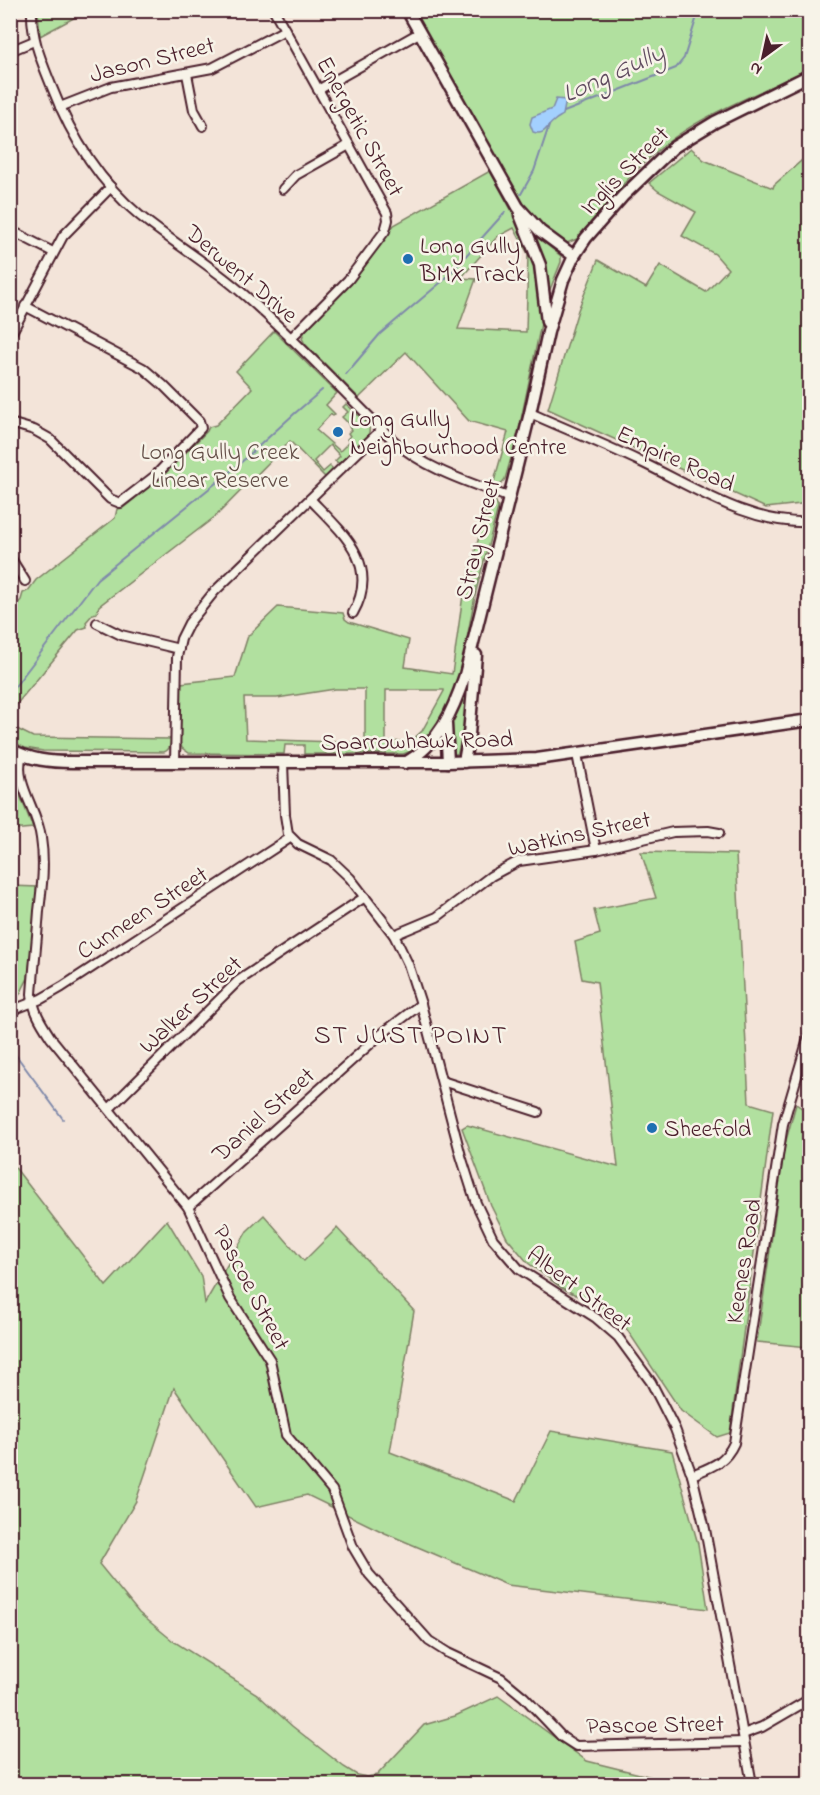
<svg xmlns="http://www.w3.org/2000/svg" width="820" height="1795" viewBox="0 0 820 1795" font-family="'Indie Flower',sans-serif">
<rect width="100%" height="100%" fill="#f3e4d9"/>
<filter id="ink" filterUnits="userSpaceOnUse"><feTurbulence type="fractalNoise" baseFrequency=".0167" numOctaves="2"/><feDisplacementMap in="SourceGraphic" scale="12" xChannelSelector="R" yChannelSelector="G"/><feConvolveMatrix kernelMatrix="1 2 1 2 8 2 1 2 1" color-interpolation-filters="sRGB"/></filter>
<g filter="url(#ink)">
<g fill="#b1e09f" stroke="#7e8065" stroke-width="1.5" fill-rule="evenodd">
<path d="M38 11V10L87 11 40 36Z"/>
<path d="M412 11H809V68C766 91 716 108 675 137 637 164 607 203 577 239L567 243 543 227 518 198Z"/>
<path d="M691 148 704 160 773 188 774 185 809 154V503L766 508 548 409 578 310 598 260 646 288 660 265 706 292 728 269 715 254 682 236 696 212 658 191 649 183Z"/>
<path d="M490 171 526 237 537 266 542 319 518 434 505 479 500 485H493L508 432 469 421 406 352 359 398 305 344 302 338 305 331 354 281 394 225ZM514 228 528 254 526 332 458 329 476 279 461 278 497 237Z"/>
<path d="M533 234 561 256V262L549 292Z"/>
<path d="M274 331 337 393 326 405 335 414 333 416 331 414 316 430 340 451 349 442 347 439 350 436 348 433 351 430 349 427 350 425 342 417 348 412 343 407 346 404 369 425C373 440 350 454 340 464L335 461 340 456 330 445 314 461 323 472 330 466 333 469 326 478 290 441 216 516 99 606 97 613 93 614 86 622 87 627 78 630 11 711V612L21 600 23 593 28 591 36 580 115 518 117 509 123 508 162 477 207 431 209 427 216 425 252 388 236 371Z"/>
<path d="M490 497 496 502 498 508 476 591 460 675 450 703 435 730 418 749 403 754H304V745H285L284 754 189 753 182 748 180 742 181 683 235 677 248 636 278 607 343 613 345 619 349 622 409 640 405 667 452 674 463 595ZM335 689H365V743L246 739 244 698H277ZM386 690H444V691L422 731 411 741 386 742Z"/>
<path d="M467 688 466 715 458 753 454 755 451 754 450 725Z"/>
<path d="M11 726 33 737 171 739C171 745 170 750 164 752L43 751 25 748 11 741Z"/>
<path d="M10 758 13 761 11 773 33 828 11 830Z"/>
<path d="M641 852 736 854 749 1103 773 1110 730 1433 717 1437 681 1411 618 1316 562 1288 528 1263 507 1238 491 1206 462 1128 467 1125 618 1167 597 982 582 979 575 942 600 934 594 910 656 898Z"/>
<path d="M11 886 38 887 28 978 20 994 11 1004Z"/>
<path d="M796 1104 809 1113V1347L757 1342 785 1144Z"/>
<path d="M10 1161 106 1286 167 1220 201 1276 205 1303 247 1231 264 1215 304 1261 337 1228 414 1311 390 1452 516 1501 551 1431 672 1451 698 1544 708 1609 507 1585 385 1533 307 1495 256 1507 174 1388 136 1501 99 1564 139 1613 173 1641 257 1694 292 1726 344 1767 357 1775 367 1777 377 1775 424 1725 455 1716 498 1696 587 1761 664 1780 672 1784H11Z"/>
</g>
<path fill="#a3d0fe" stroke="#7f89aa" stroke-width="1.5" d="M556 99 566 100 563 115C560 117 557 118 554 121 546 127 545 136 533 132L530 124 532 117 552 109Z"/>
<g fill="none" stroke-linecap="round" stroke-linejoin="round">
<g stroke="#7f89aa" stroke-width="2">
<path d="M564 112 676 68 684 58 699 10"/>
<path d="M521 194 534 171 549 126"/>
<path d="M346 374 380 334 446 278 505 212"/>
<path d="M10 693 97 579 237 466 294 414 322 390"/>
<path d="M10 1047 63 1119"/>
</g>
<defs>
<g id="street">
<path d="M32 10C31 37 41 60 51 85 70 134 98 181 139 215 172 242 209 264 241 292 295 338 343 392 394 441 427 470 468 482 508 497"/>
<path d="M274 10 387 213 388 220 385 231 348 280 290 339"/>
<path d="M10 51 34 41"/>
<path d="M187 74 194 110 203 126"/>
<path d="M318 90 419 33"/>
<path d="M60 107 111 87 212 68 285 30"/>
<path d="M283 189 296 175 349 145"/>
<path d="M10 230 53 252"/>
<path d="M10 336 63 236 111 187"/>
<path d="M530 413C566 429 603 444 639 461 692 486 749 525 810 522"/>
<path d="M10 423 34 430 50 439 110 499 120 503 155 476 201 428 199 421 163 385 143 368 25 306"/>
<path d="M310 499C342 532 381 564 353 613"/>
<path d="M10 557 25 581"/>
<path d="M97 623 121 635 179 649"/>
<path d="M577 754 596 850"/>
<path d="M22 755C13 783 38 810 41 838 45 863 42 887 39 911 37 939 34 966 32 994 33 1011 42 1024 51 1038L188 1207 230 1298 270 1360 286 1435 332 1490 353 1547 369 1574 429 1641 448 1653 501 1678 524 1697 562 1737 576 1746 744 1742"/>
<path d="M175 763 177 657 181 639 189 623 214 592 382 429"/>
<path d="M283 763 285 815 288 834 298 844 331 860 350 878 394 935 408 964 421 1004 461 1156 476 1203 493 1239 519 1269 596 1318 618 1337 651 1382 675 1429 692 1475 705 1529 752 1784"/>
<path d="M394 935 437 917 491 876 519 861 596 850 673 832 708 831 719 833"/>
<path d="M10 1011 41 999 62 987 290 838"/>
<path d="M442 1081 538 1112"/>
<path d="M109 1109 238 981 365 897"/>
<path d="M188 1207 379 1036 421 1004"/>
<path d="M692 1475C711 1467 725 1463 734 1443L783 1124 810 1032"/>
<path d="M743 1734 762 1727 810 1699"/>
</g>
<g id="secondary">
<path d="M407 10 518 207 540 231 574 256"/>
<path d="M520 215 540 265 547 322"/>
<path d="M446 724 448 762"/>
<path d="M10 749C30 760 50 762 72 762H448L537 759 810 720"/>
<path d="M464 762 469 734 476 655"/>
<path d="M405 763C439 744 453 711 465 675L530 413 548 332 563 280 574 256 586 238 623 196 674 147 715 122 810 75"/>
</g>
</defs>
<use href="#street" stroke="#4a1f2b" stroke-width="12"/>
<use href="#secondary" stroke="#4a1f2b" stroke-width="15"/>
<use href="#street" stroke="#f7f3e8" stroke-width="8"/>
<use href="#secondary" stroke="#f7f3e8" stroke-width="10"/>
</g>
</g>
<g fill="#1f6fb2" stroke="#f7f3e8" stroke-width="2">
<circle cx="408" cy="259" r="6"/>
<circle cx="338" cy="432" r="6"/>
<circle cx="652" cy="1128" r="6"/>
</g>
<g text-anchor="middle" stroke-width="5" stroke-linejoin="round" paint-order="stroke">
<g font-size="24" fill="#4a1f2b" stroke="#f7f3e8">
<text transform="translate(152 59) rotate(-14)" y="8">Jason Street</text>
<text transform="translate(361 126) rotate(61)" y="8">Energetic Street</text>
<text transform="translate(624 170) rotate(-45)" y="8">Inglis Street</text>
<text transform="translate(242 273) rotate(40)" y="8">Derwent Drive</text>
<text transform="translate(676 458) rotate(25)" y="8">Empire Road</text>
<text transform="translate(477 539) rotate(-76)" y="8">Stray Street</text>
<text transform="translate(417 740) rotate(-1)" y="8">Sparrowhawk Road</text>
<text transform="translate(579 833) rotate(-12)" y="8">Watkins Street</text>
<text transform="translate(142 912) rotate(-33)" y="8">Cunneen Street</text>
<text transform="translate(190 1004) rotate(-43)" y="8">Walker Street</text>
<text transform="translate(263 1114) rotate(-42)" y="8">Daniel Street</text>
<text transform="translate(743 1261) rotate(-81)" y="8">Keenes Road</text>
<text transform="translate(252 1287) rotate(62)" y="8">Pascoe Street</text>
<text transform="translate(580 1288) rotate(37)" y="8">Albert Street</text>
<text transform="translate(655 1724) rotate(-1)" y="8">Pascoe Street</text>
</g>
<g font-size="24" fill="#4a1f2b" stroke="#f7f3e8" text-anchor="start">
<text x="420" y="253">Long Gully<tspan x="420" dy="28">BMX Track</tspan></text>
<text x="350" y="426">Long Gully<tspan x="350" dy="28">Neighbourhood Centre</tspan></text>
<text x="664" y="1136">Sheefold</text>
</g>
<g font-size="24" fill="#644f48" stroke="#f7f3e8">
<text x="220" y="459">Long Gully Creek<tspan x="220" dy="28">Linear Reserve</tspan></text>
</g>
<g font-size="26" font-style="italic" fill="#604b60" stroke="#f7f3e8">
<text transform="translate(613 72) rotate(-24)" y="9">Long Gully</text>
</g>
<g font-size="26" letter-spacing="1.5" fill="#4a1f2b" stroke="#f7f3e8">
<text x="411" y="1043">ST JUST POINT</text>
</g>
</g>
<rect width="820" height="1795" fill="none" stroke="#f7f3e8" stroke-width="36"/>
<rect x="18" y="18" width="784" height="1759" fill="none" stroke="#4a1f2b" stroke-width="2" filter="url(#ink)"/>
<g transform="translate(763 57) rotate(213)" stroke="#f7f3e8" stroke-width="4.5" paint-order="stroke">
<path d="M0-4.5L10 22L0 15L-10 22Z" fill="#4a1f2b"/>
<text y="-9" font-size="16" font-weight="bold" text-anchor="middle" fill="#4a1f2b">N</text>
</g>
</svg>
